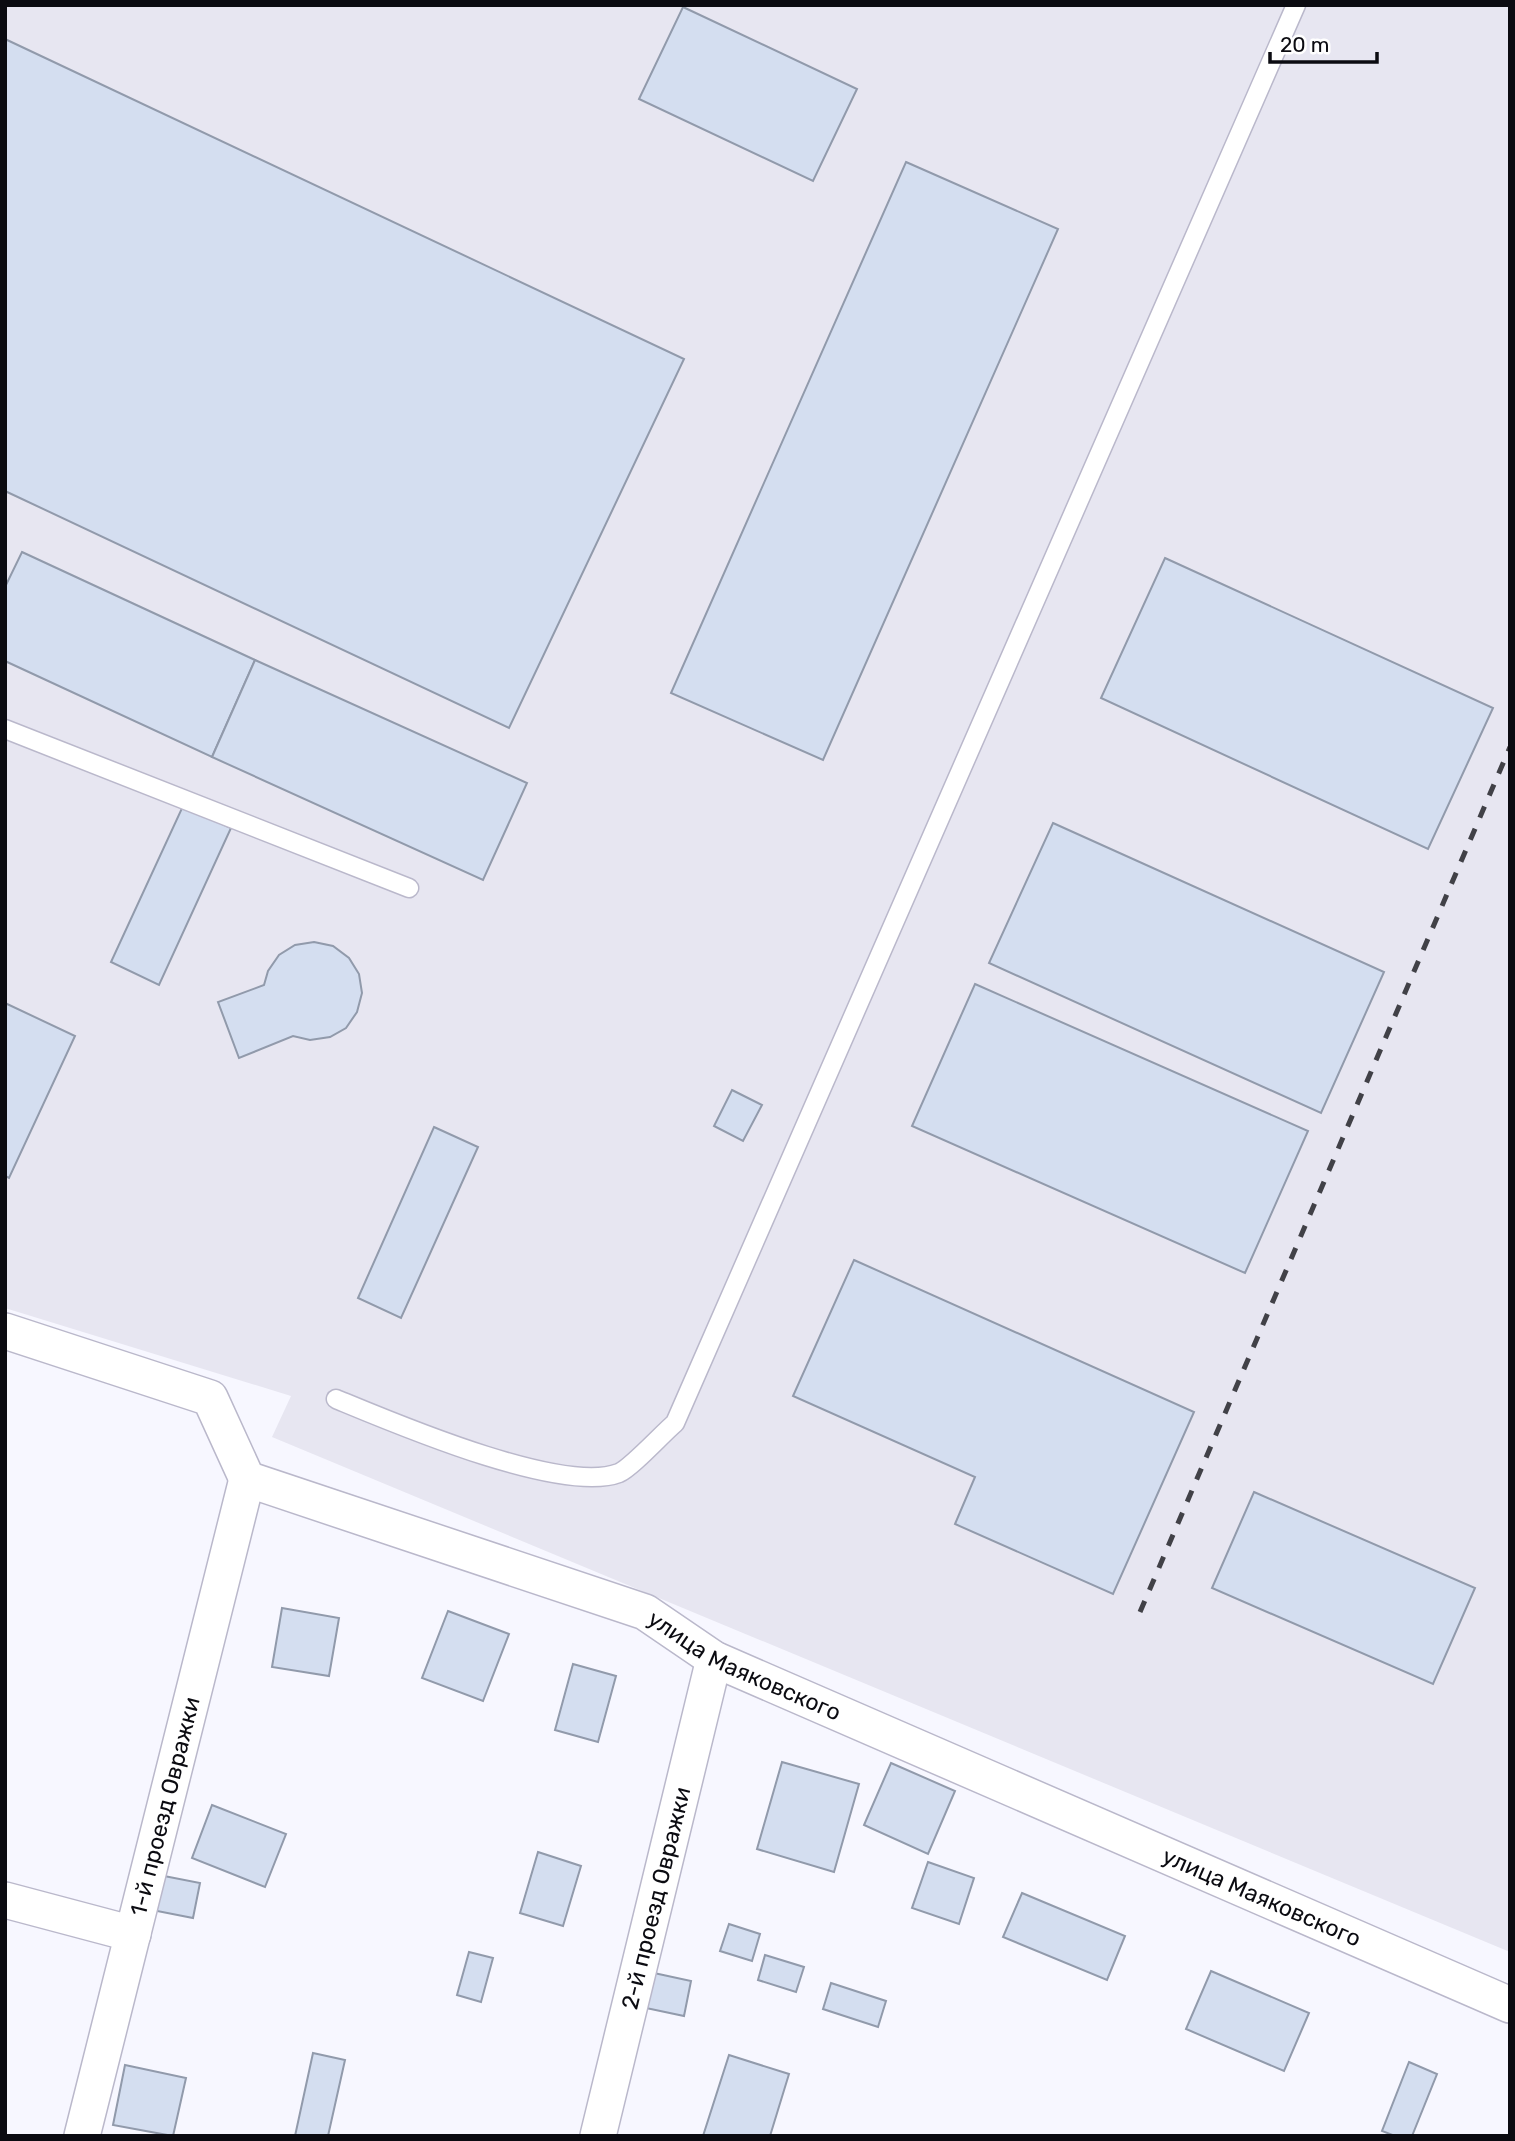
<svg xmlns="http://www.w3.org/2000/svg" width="1515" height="2141" viewBox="0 0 1515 2141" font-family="Rubik,sans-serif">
<rect width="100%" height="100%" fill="#f7f7ff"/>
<path fill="#e7e6f1" d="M5 5H1510V1952L272 1437 291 1396 5 1308Z"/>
<g fill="#d4def0" stroke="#919aab" stroke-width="2">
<path d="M683 7 857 89 813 181 639 99Z"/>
<path d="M5 39 684 359 509 728 5 491Z"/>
<path d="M906 162 1058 229 823 760 671 693Z"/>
<path d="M22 552 255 660 212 757 5 661V587Z"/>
<path d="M1165 558 1493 708 1428 849 1101 698Z"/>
<path d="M255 660 527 783 483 880 212 757Z"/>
<path d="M183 806 231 828 159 985 111 962Z"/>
<path d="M1053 823 1384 972 1321 1113 989 963Z"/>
<path d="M314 942 333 946 349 958 359 974 362 993 357 1012 346 1028 330 1037 310 1040 293 1036 239 1058 218 1002 264 985 268 971 279 955 295 945Z"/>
<path d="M975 984 1308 1131 1245 1273 912 1126Z"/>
<path d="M5 1003 75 1036 9 1178 5 1176Z"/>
<path d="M732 1090 762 1105 743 1141 714 1126Z"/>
<path d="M434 1127 478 1147 401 1318 358 1298Z"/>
<path d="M854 1260 1194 1412 1113 1594 955 1524 975 1477 793 1396Z"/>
<path d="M1254 1492 1475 1588 1433 1684 1212 1588Z"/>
<path d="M282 1608 339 1618 329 1676 272 1667Z"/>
<path d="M448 1611 509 1634 483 1701 422 1678Z"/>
<path d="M573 1664 616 1676 598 1742 555 1730Z"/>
<path d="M782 1762 859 1784 834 1872 757 1849Z"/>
<path d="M891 1763 955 1791 928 1854 864 1825Z"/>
<path d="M212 1805 286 1834 265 1887 192 1858Z"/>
<path d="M538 1852 581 1866 563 1926 520 1913Z"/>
<path d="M928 1862 974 1878 959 1924 912 1908Z"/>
<path d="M159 1875 200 1883 193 1918 152 1910Z"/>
<path d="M1022 1893 1125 1936 1107 1980 1003 1937Z"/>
<path d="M729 1924 760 1934 752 1961 720 1951Z"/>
<path d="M469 1952 493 1958 481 2002 457 1995Z"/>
<path d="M765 1955 804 1967 796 1992 758 1980Z"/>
<path d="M1211 1971 1309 2013 1284 2071 1186 2029Z"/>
<path d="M654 1973 691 1981 684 2016 646 2008Z"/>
<path d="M831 1983 886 2001 878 2027 823 2009Z"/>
<path d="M313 2053 345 2060 328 2136H295Z"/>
<path d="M729 2055 789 2074 770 2136H703Z"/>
<path d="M1409 2062 1437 2074 1412 2136H1395L1382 2131Z"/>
<path d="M125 2065 186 2078 173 2136 113 2125Z"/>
</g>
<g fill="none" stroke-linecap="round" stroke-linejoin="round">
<defs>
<g id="lane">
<path d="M5 729 409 888"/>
<path d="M336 1399C394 1423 562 1495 619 1473 631 1468 663 1433 675 1423L1296 5"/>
</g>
<g id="street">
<path id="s1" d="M5 1331 210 1398 247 1479 645 1612 714 1659 1510 2005"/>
<path d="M5 1900 133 1934"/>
<path id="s2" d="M82 2136 247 1479"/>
<path id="s3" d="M598 2136 714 1659"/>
</g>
</defs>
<use href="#lane" stroke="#bab8cb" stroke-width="21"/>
<use href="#street" stroke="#bab8cb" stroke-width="38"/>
<use href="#lane" stroke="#fff" stroke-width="18"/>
<use href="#street" stroke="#fff" stroke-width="35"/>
<path stroke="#414147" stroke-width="5" stroke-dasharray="12 12" stroke-linecap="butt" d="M1140 1612 1510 747"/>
</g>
<g text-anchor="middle" stroke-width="6" stroke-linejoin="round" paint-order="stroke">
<g font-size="23" fill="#0b0b11" stroke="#fff">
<text dy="8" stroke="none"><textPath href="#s1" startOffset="838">улица Маяковского</textPath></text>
<text dy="8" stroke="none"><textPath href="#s2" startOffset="340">1-й проезд Овражки</textPath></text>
<text dy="8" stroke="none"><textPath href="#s3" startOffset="245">2-й проезд Овражки</textPath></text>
<text dy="8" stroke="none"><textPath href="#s1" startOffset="1405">улица Маяковского</textPath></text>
</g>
</g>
<rect width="1515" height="2141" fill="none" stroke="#0b0b11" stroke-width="14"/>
<path d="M1270 52v10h107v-10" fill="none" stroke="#0b0b11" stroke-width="3.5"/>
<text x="1280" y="52" font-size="21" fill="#0b0b11" stroke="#ffffff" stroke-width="5" paint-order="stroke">20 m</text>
</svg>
